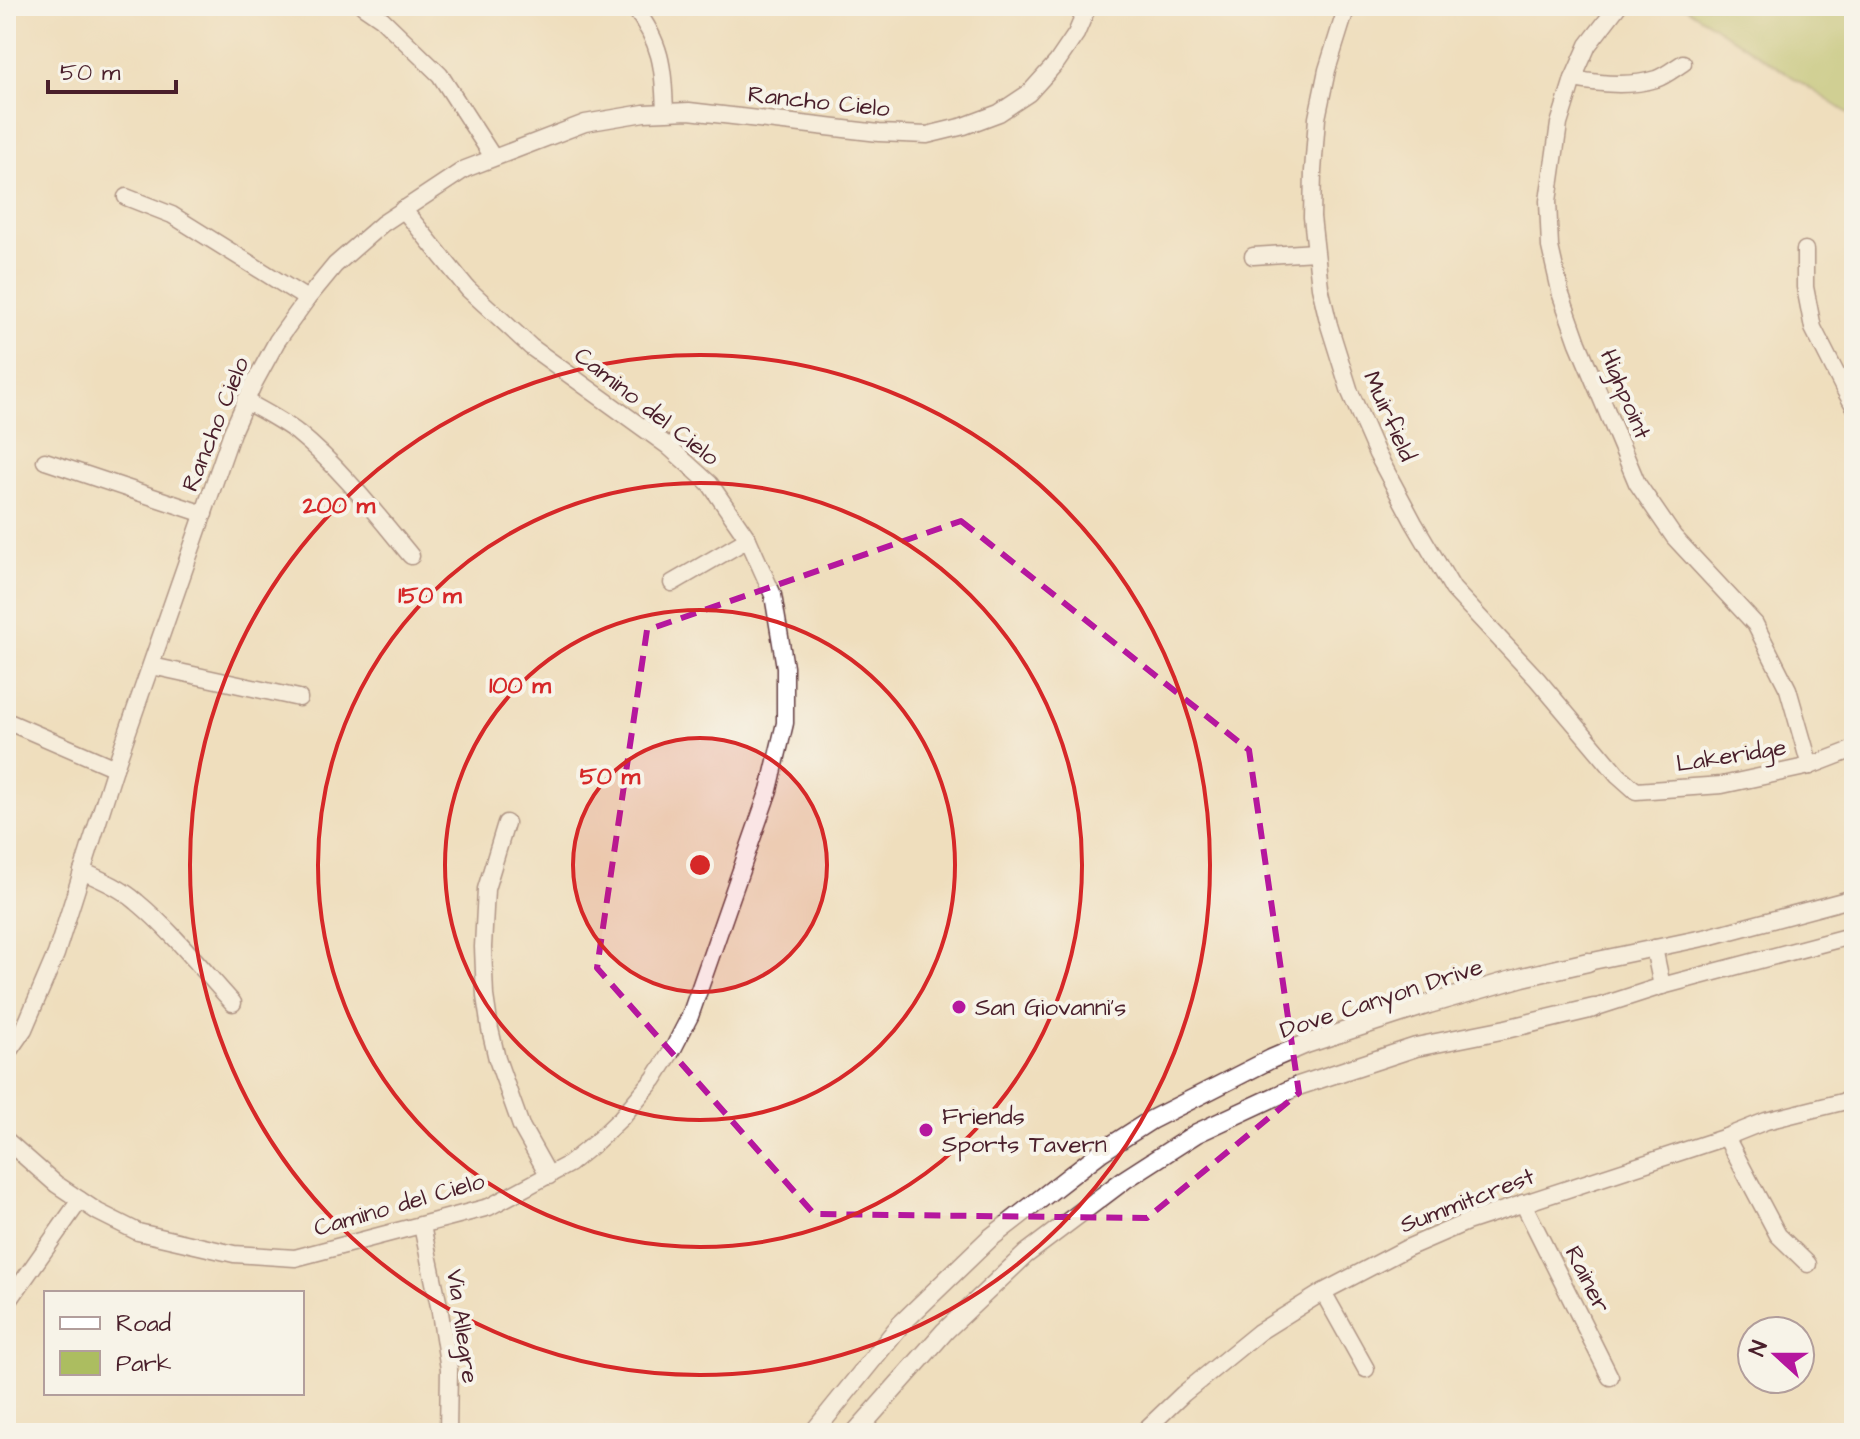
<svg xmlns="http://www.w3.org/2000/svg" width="1860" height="1439" viewBox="0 0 1860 1439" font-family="'Architects Daughter',sans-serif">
<rect width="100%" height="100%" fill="#f7f3e8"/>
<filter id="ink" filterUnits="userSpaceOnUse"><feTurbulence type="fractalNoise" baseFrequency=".0125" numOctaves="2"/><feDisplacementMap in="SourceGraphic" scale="16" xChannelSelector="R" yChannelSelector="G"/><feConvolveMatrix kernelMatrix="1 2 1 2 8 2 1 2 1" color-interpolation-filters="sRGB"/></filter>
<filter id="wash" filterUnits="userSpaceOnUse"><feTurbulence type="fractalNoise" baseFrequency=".006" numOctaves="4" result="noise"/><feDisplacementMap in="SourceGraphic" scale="32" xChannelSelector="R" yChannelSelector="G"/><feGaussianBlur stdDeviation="1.8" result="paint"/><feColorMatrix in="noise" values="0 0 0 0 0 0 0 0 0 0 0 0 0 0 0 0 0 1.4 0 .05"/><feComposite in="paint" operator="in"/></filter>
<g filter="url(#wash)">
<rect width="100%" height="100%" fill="#efdebd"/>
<path fill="#acbd60" stroke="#7b6e46" stroke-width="2" d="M1683 6H1854V117Z"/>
</g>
<g filter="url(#ink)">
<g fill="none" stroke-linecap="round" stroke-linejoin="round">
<defs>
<g id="minor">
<path d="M363 6 382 19 440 75 493 157"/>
<path d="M633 6C662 44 663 65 665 111"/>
<path d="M1347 6 1327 70 1317 118 1313 171 1312 217 1320 287 1329 325 1350 392 1377 454 1414 523 1453 589 1537 679 1618 775 1636 791 1722 785 1810 766 1854 749"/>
<path d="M1618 6 1588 45 1573 79 1559 124 1548 201 1550 247 1561 295 1578 343 1637 483 1674 537 1755 624 1788 689 1810 766"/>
<path d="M1573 79C1599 84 1630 87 1656 79 1665 76 1675 68 1683 63"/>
<path d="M126 197 172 215 307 299"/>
<path d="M1805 250V287L1813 328 1843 387 1854 406"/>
<path d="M1253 256 1315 252"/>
<path d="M245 401C263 411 281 420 298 433 340 467 377 515 411 556"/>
<path d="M45 461 204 514"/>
<path d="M672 583 748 539"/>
<path d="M152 666 299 698"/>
<path d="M11 723 115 768"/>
<path d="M506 823 486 889 483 947 485 996 490 1029 497 1059 521 1126 549 1176"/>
<path d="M82 871C102 880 121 888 137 902 173 932 202 969 233 1003"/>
<path d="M1654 948 1662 986"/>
<path d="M1588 962 1708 937 1854 898"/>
<path d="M1594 1008 1662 986 1854 935"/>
<path d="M6 1055 24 1029 56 954 115 768 232 432 253 385 277 341 307 299 335 265 382 224 465 169 585 123 644 113 689 111 879 133 927 135 964 126 999 113 1029 93 1057 62 1076 34 1088 6"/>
<path d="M1726 1137 1778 1235 1808 1264"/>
<path d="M6 1140 56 1184 98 1212 138 1232 234 1254 295 1258 489 1207 569 1164 596 1142 621 1118 654 1079 673 1049 690 1016 769 790 785 723V667L773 595 748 539 710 484 668 446 531 347 468 289 403 209"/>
<path d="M1523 1203 1610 1377"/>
<path d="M422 1226 439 1306 449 1369 448 1433"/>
<path d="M1323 1292 1366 1369"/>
<path d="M6 1305 80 1200"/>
<path d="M1142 1433 1183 1394 1259 1332 1323 1292 1407 1248 1467 1222 1726 1137 1766 1121 1854 1099"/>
</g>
<g id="tertiary">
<path d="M813 1433 901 1324 989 1239 1101 1152 1151 1120 1271 1059 1306 1044 1429 1004 1523 977 1588 962"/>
<path d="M855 1433 945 1331 1026 1254 1124 1180 1197 1133 1298 1086 1416 1047 1506 1029 1594 1008"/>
</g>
</defs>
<use href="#minor" stroke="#633c41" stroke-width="19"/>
<use href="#tertiary" stroke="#633c41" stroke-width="21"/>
<use href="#minor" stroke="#fff" stroke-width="16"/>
<use href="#tertiary" stroke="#fff" stroke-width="18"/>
</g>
</g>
<path d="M0 0H1860V1439H0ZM961 521 1249 750 1299 1093 1147 1218 814 1214 597 968 647 630Z" fill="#efdebd" fill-opacity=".55" fill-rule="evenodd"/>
<path fill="none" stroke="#b5179e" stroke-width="6" stroke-dasharray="16 10" stroke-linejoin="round" d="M961 521 1249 750 1299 1093 1147 1218 814 1214 597 968 647 630Z"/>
<circle cx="700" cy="865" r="127" fill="#d62828" fill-opacity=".12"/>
<g fill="none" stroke="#d62828" stroke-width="4">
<circle cx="700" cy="865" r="127"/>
<circle cx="700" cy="865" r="255"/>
<circle cx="700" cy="865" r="382"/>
<circle cx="700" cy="865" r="510"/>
</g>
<g fill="#b5179e" stroke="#f7f3e8" stroke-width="3">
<circle cx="959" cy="1007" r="8"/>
<circle cx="926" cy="1130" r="8"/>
</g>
<g text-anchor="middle" stroke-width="8" stroke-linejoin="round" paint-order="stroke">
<g font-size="24" fill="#4a1f2b" stroke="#f7f3e8">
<text transform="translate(819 101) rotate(6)" y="8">Rancho Cielo</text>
<text transform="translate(1626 394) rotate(67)" y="8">Highpoint</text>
<text transform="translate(647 406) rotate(38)" y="8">Camino del Cielo</text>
<text transform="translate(1390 416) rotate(66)" y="8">Muirfield</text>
<text transform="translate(215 424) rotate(-68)" y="8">Rancho Cielo</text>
<text transform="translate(1731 755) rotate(-9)" y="8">Lakeridge</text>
<text transform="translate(1381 998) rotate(-18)" y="8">Dove Canyon Drive</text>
<text transform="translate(1467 1200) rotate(-21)" y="8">Summitcrest</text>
<text transform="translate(399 1204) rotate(-16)" y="8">Camino del Cielo</text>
<text transform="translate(1588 1279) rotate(63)" y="8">Rainer</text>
<text transform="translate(463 1326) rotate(82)" y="8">Via Allegre</text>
</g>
<g font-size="24" fill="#4a1f2b" stroke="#f7f3e8" text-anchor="start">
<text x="975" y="1015">San Giovanni's</text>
<text x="942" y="1124">Friends<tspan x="942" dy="28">Sports Tavern</tspan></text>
</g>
</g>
<circle cx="700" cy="865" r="12" fill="#d62828" stroke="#f7f3e8" stroke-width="4"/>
<g font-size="24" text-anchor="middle" font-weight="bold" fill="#d62828" stroke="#f7f3e8" stroke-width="8" stroke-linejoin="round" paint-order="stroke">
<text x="339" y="513">200 m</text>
<text x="430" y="603">150 m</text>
<text x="520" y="693">100 m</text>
<text x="610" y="784">50 m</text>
</g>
<rect width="1860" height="1439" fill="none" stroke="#f7f3e8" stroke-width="32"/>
<rect x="44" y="1291" width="260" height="104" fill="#f7f3e8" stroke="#b29e9c" stroke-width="2"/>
<rect x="60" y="1317" width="40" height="12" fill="#ffffff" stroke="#b29e9c" stroke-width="2"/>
<text x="116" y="1331" font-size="24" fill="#4a1f2b">Road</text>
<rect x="60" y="1351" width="40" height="24" fill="#acbd60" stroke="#b29e9c" stroke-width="2"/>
<text x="116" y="1371" font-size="24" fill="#4a1f2b">Park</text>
<g transform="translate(1776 1355) rotate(291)"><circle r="38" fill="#f7f3e8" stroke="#b29e9c" stroke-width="2"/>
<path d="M0-6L14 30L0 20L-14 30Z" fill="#b5179e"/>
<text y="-12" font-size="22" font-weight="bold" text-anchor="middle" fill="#4a1f2b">N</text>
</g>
<path d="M48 80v12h128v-12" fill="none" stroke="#4a1f2b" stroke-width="4"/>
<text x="60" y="80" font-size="24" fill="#4a1f2b" stroke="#f7f3e8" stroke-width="6" paint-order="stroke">50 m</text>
</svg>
